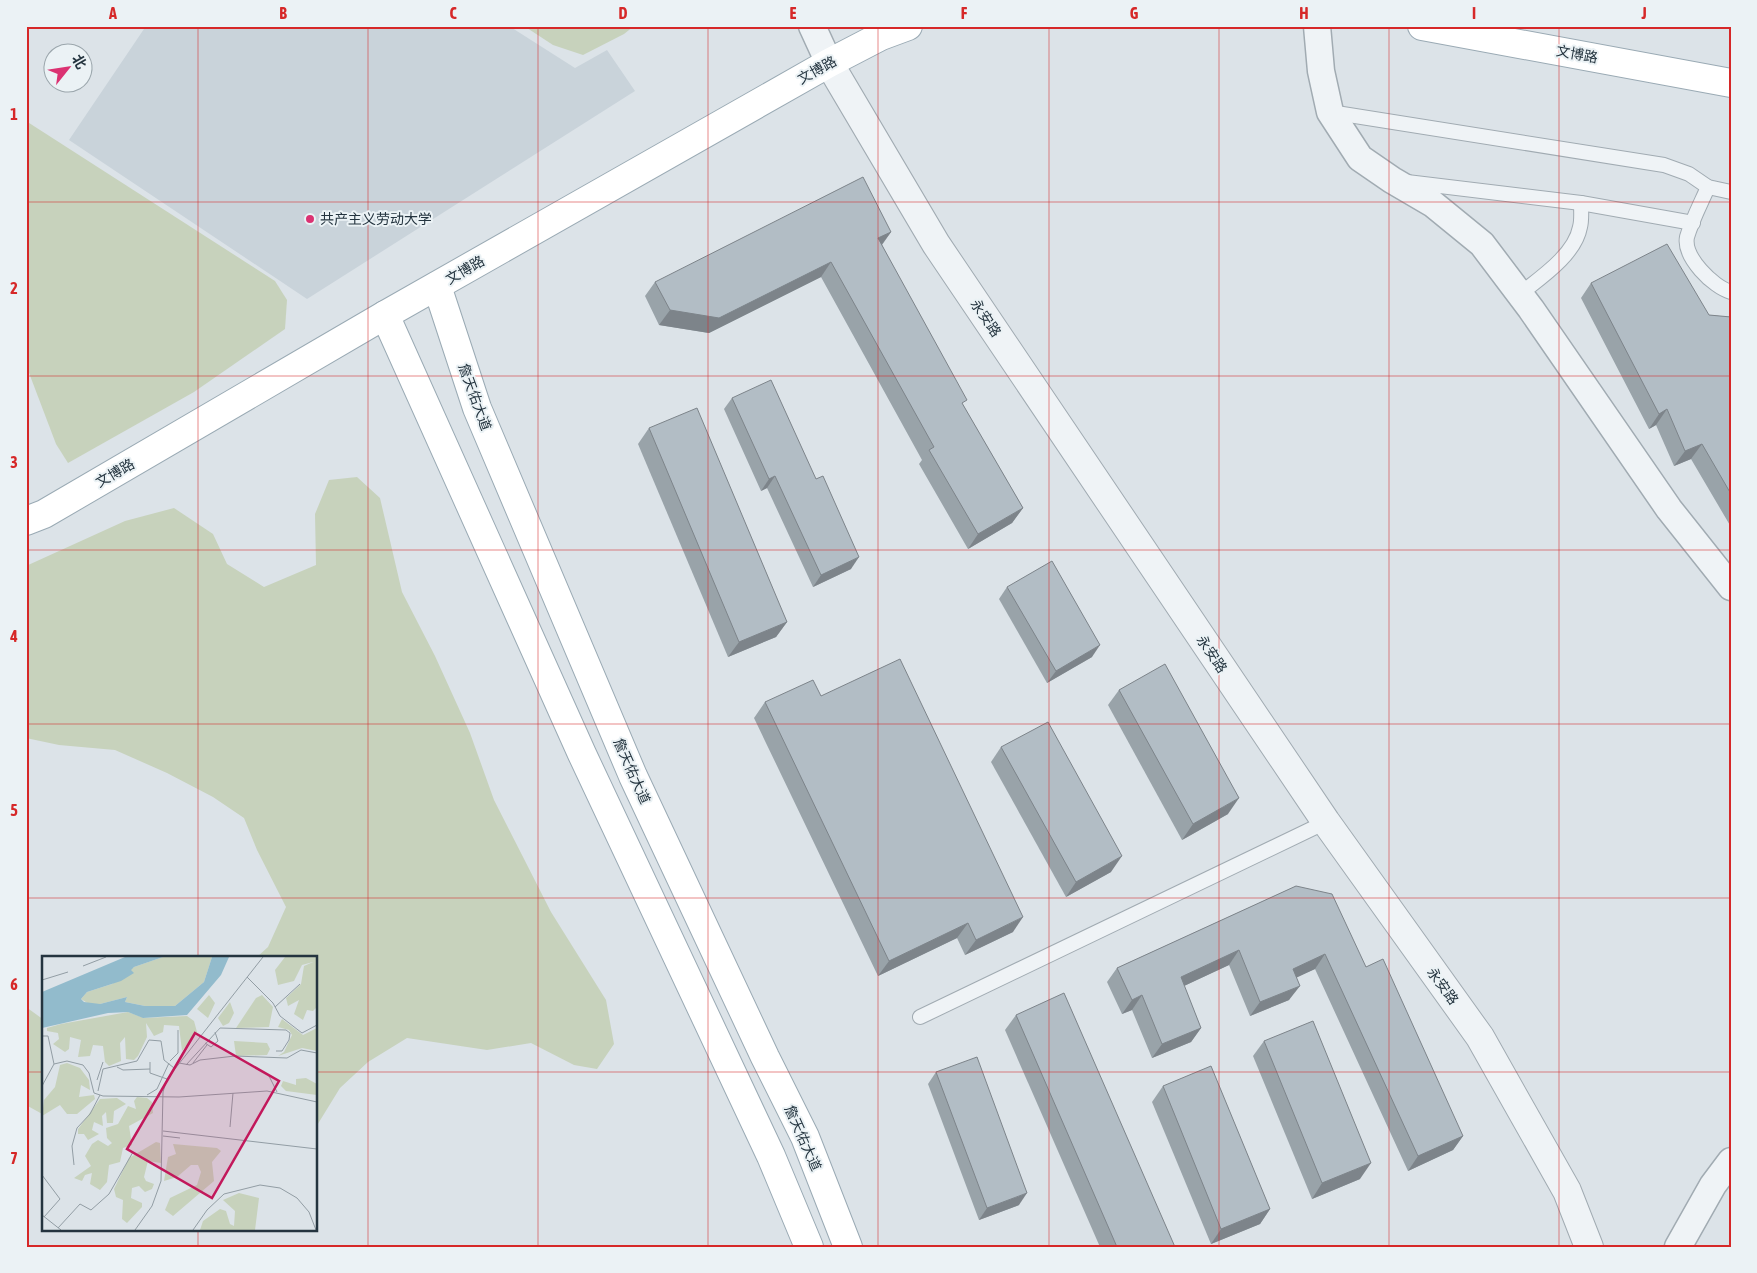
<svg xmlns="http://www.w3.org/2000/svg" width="1757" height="1273" viewBox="0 0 1757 1273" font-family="'Asap Condensed','Noto Sans SC',sans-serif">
<rect width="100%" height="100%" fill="#dce3e8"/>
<path fill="#c9d3da" d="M146 26H509L575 68 607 50 635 91 307 299 69 140Z"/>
<g fill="#c7d2bc">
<path d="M524 26H634L624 34 583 55 553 45Z"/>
<path d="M26 121 275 281 287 300 285 329 194 392 68 463 56 444 26 365Z"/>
<path d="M357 477 380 498 402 592 435 656 470 733 494 800 551 912 606 1000 614 1044 597 1069 574 1065 531 1043 487 1050 407 1038 368 1062 340 1088 316 1127V957H257L268 947 286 907 257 850 244 818 213 797 167 773 115 750 59 745 26 738V566L125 521 174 508 213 534 227 564 264 587 316 565 315 514 329 480Z"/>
<path d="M26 1007 44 1020V1115L26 1105Z"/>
</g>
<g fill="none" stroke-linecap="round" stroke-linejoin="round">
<defs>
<g id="service">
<path d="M1330 112 1664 165 1689 174 1708 187 1731 192"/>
<path d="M1407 182 1581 203 1693 223"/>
<path d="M1708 187C1701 203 1692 220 1687 237 1683 257 1713 287 1731 292"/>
<path d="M1520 294C1540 278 1575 255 1580 227 1582 220 1581 211 1581 203"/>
<path d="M920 1017 1326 822"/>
</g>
<g id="minor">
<path d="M812 26 829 63"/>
<path d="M1317 26 1321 71 1330 112 1360 158 1392 180 1433 204 1482 244 1531 309 1669 509 1731 587"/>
<path d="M1678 1247 1713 1185 1731 1161"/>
</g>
<path id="tertiary" d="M829 63 936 244 1326 822 1480 1037 1567 1191 1589 1247"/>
<g id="primary">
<path d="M1422 26 1731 83"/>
<path d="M437 286 477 408 633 776 765 1057 805 1137 848 1247"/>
<path d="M385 315 582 754 771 1156 809 1247"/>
<path d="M26 521 44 514 385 315 829 63 881 36 908 26"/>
</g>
</defs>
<use href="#service" stroke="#a1abb2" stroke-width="16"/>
<use href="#minor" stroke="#a1abb2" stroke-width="29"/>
<use href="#tertiary" stroke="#a1abb2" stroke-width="30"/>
<use href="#primary" stroke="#9aaab4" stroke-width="30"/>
<use href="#service" stroke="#eff3f6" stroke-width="14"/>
<use href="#minor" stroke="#eff3f6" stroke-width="26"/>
<use href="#tertiary" stroke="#eff3f6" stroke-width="28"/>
<use href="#primary" stroke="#fff" stroke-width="28"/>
</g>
<g fill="#99a3a9">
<path d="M891 232 882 245 963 405 1023 508 1012 523 968 549 919 464 922 460 821 277 709 333 659 325 645 296 655 282Z"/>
<path d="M1591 283 1709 315 1731 317V527L1691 459 1674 466 1656 425 1649 429 1581 298Z"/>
<path d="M732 398 851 569 813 587 767 488 761 491 724 409Z"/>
<path d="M649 428 787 622 776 637 728 657 638 444Z"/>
<path d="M1007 587 1092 657 1047 683 999 599Z"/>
<path d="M1119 690 1228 814 1182 840 1108 705Z"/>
<path d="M821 696 1013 932 965 955 957 938 878 976 754 718 765 702Z"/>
<path d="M1001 747 1111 872 1066 897 991 762Z"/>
<path d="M1296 886 1366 967 1463 1136 1453 1150 1408 1171 1315 969 1296 977 1289 1000 1250 1016 1229 965 1184 986 1201 1028 1191 1042 1152 1058 1132 1010 1122 1014 1107 982 1117 968Z"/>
<path d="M1016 1015 1175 1247H1100L1005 1030Z"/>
<path d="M1264 1041 1360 1179 1312 1199 1253 1056Z"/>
<path d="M936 1072 1019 1205 979 1220 928 1084Z"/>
<path d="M1163 1086 1270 1209 1260 1224 1211 1244 1152 1102Z"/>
</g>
<g fill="#7d848a">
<path d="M891 232 880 247 878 238Z"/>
<path d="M831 262 821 277 709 333 659 325 670 310Z"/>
<path d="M1667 409 1656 425 1649 429 1659 414Z"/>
<path d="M1702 444 1691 459 1674 466 1685 451Z"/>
<path d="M775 476 767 488 761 491 769 479Z"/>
<path d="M1023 508 1012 523 968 549 978 534Z"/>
<path d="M859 557 851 569 813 587 821 575Z"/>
<path d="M787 622 776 637 728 657 739 642Z"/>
<path d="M1100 645 1092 657 1047 683 1056 671Z"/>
<path d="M1239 798 1228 814 1182 840 1193 824Z"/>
<path d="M1122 856 1111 872 1066 897 1076 882Z"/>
<path d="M1023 917 1013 932 965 955 976 940Z"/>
<path d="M968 923 957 938 878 976 889 961Z"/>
<path d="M1239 950 1229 965 1171 992 1181 977Z"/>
<path d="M1325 954 1315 969 1283 984 1293 969Z"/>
<path d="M1300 986 1289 1000 1250 1016 1260 1002Z"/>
<path d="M1142 995 1132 1010 1122 1014 1132 1000Z"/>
<path d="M1201 1028 1191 1042 1152 1058 1162 1044Z"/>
<path d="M1463 1136 1453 1150 1408 1171 1418 1156Z"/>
<path d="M1371 1163 1360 1179 1312 1199 1322 1183Z"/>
<path d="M1027 1193 1019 1205 979 1220 987 1208Z"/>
<path d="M1270 1209 1260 1224 1211 1244 1221 1229Z"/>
</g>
<g fill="#b2bdc5" stroke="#7d848a">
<path d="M863 177 891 232 878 238 967 400 962 403 1023 508 978 534 929 450 934 447 831 262 719 318 670 310 655 282Z"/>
<path d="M1667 244 1709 315 1731 317V494L1702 444 1685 451 1667 409 1659 414 1591 283Z"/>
<path d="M771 380 816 479 823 476 859 557 821 575 775 476 769 479 732 398Z"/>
<path d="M697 408 787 622 739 642 649 428Z"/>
<path d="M1052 561 1100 645 1056 671 1007 587Z"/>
<path d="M900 659 1023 917 976 940 968 923 889 961 765 702 813 680 821 696Z"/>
<path d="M1165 664 1239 798 1193 824 1119 690Z"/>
<path d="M1048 722 1122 856 1076 882 1001 747Z"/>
<path d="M1296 886 1332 894 1366 967 1383 959 1463 1136 1418 1156 1325 954 1293 969 1300 986 1260 1002 1239 950 1181 977 1201 1028 1162 1044 1142 995 1132 1000 1117 968Z"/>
<path d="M1064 993 1175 1247H1117L1016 1015Z"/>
<path d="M1313 1021 1371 1163 1322 1183 1264 1041Z"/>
<path d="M977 1057 1027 1193 987 1208 936 1072Z"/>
<path d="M1211 1066 1270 1209 1221 1229 1163 1086Z"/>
</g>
<path fill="none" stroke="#d62828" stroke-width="1" stroke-opacity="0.55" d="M198 26V957M368 26V1247M538 26V1247M708 26V1247M878 26V1247M1049 26V1247M1219 26V1247M1389 26V1247M1559 26V1247M26 202H1731M26 376H1731M26 550H1731M26 724H1731M26 898H1731M26 1072H44M316 1072H1731M198 1229V1247"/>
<circle fill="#db3272" stroke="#ebf2f5" stroke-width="2" cx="310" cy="219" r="5"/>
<g text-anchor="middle" stroke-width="4" stroke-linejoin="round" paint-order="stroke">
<g font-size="14" fill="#24343f" stroke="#ebf2f5">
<text transform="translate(1577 54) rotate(10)" y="5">文博路</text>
<text transform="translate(817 70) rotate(-29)" y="5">文博路</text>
<text transform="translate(465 270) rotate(-30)" y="5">文博路</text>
<text transform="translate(986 318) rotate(56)" y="5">永安路</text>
<text transform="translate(475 397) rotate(70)" y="5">詹天佑大道</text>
<text transform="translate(115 473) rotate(-30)" y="5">文博路</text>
<text transform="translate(1212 654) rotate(56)" y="5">永安路</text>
<text transform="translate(632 771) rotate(66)" y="5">詹天佑大道</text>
<text transform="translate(1443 986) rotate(54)" y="5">永安路</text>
<text transform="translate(803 1138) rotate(66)" y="5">詹天佑大道</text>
</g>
<g font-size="14" fill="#24343f" stroke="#ebf2f5" text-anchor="start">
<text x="320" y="224">共产主义劳动大学</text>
</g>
</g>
<g transform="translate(42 956)">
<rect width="275" height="275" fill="#dce3e8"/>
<path d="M121 1H170L162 26 133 50H103L83 46 85 41 58 48H47L39 43 45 36 70 28 92 11ZM243 1H275V51L271 55 265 54 261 64 252 58 257 44 246 50 244 42 259 28 262 10 271 6 260 9 252 25 236 29 233 14ZM167 39 173 47 166 62 155 53ZM220 39 231 51 227 71 194 72 214 42ZM188 46 192 57 187 67 181 70 176 62ZM86 56 102 62 145 60 152 65 155 76 140 95 137 70 122 69 121 76 112 80 104 67 105 81 96 100 92 104 84 103 83 81 78 87 79 105 67 110 63 106 61 90 51 89 48 100 36 101 39 84 28 81 27 93 23 96 11 88 17 83 16 77 5 75V72L19 68ZM240 63 261 79 275 72V95L260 92 236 100 242 96 250 79 247 74 236 71ZM192 85 225 87 228 93 225 99 194 100ZM25 107 38 112 47 124 48 134 39 129 37 141 52 139 53 143 35 158H25L18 149 0 160 2 144 13 131 18 109ZM264 122 275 128V139L244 135 239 130 241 125 254 129V123ZM95 141 105 142 110 146 111 157 87 170 90 189 81 192 78 206 67 209 65 226 58 234 48 228 50 217 43 219 40 225 32 222 49 210 43 200 50 188 56 184 66 190 70 187 65 182 64 172 76 168 86 150 94 153 92 145ZM75 142 84 148 72 155 71 167H65L64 156 60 160 61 170 52 166 50 174 57 178 46 184 42 178H36V173L58 143ZM114 186 118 187 119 207 106 205 102 221 104 225 112 228 110 233 103 236 97 230 90 232 89 242 100 247V251L85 267 80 263 81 244 74 241 72 233 87 202ZM131 188 175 192 179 195 170 206 172 225 131 260 123 254 128 242 155 229 159 216 156 209H149L135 221 122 225 126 201 134 198ZM197 237 217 242 213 274H158L161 265 178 253 184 255 188 268 192 270 193 255 181 244Z" fill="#c7d2bc"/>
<path d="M83 1H121L92 11 89 14 92 17 79 25 45 36 39 43 42 46 58 48 85 41 83 46 103 50H133L162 26 170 1H187L179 19 145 59 101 62 86 56 66 57 0 72V36Z" fill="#92bbcc"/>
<path fill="none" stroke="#929da4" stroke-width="1" d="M41 10 64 1M205 21 231 47 238 60 260 77 275 69M0 24 26 16M233 51 258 28M0 80H6L12 108 0 130M163 87 169 91 176 85 173 76M128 105 136 97V74M108 106V117L125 123M137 107 148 109 158 104 193 100 245 102 259 94 275 97M151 107 165 89M12 108 25 105 41 109 47 117 52 137 61 140 137 141 225 135 275 146M144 109 178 72 244 74 248 77 247 84 240 95H234M75 111 81 114 108 113M226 118 235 136M55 124 61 106M56 135 61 113 95 105 107 84 119 85 122 104 132 112M105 139 115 133 127 107M188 171 191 137M121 175 275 193M121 180 138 182M32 209 30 190 35 172 48 158 58 139M0 219 18 243 2 261M0 259 19 274M16 272 38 248 49 254 67 238 91 196M93 274 110 250 119 225 121 136 125 123 221 1M151 274 165 254 182 238 218 229 238 232 255 242 267 256 274 274"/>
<path fill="#c2185b" fill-opacity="0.15" stroke="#c2185b" stroke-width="2.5" d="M153 77 237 125 170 242 85 193Z"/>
<rect width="275" height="275" fill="none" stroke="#24343f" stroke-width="2.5"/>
</g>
<rect width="1757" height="1273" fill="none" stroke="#ebf2f5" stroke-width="55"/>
<g transform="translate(68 68) rotate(60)"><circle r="24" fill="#ebf2f5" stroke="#9ba6ac"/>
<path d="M0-4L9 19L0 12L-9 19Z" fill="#db3272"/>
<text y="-8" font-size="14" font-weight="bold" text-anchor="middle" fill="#24343f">北</text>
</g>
<rect x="28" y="28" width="1702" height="1218" fill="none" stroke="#d62828" stroke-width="2"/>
<g font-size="16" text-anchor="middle" font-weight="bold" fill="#d62828">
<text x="113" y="19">A</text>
<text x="283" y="19">B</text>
<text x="453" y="19">C</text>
<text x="623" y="19">D</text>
<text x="793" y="19">E</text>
<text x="964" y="19">F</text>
<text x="1134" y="19">G</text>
<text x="1304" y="19">H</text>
<text x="1474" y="19">I</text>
<text x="1644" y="19">J</text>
<text x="14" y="120">1</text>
<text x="14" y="294">2</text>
<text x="14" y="468">3</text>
<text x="14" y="642">4</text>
<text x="14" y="816">5</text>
<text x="14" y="990">6</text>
<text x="14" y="1164">7</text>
</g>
</svg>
